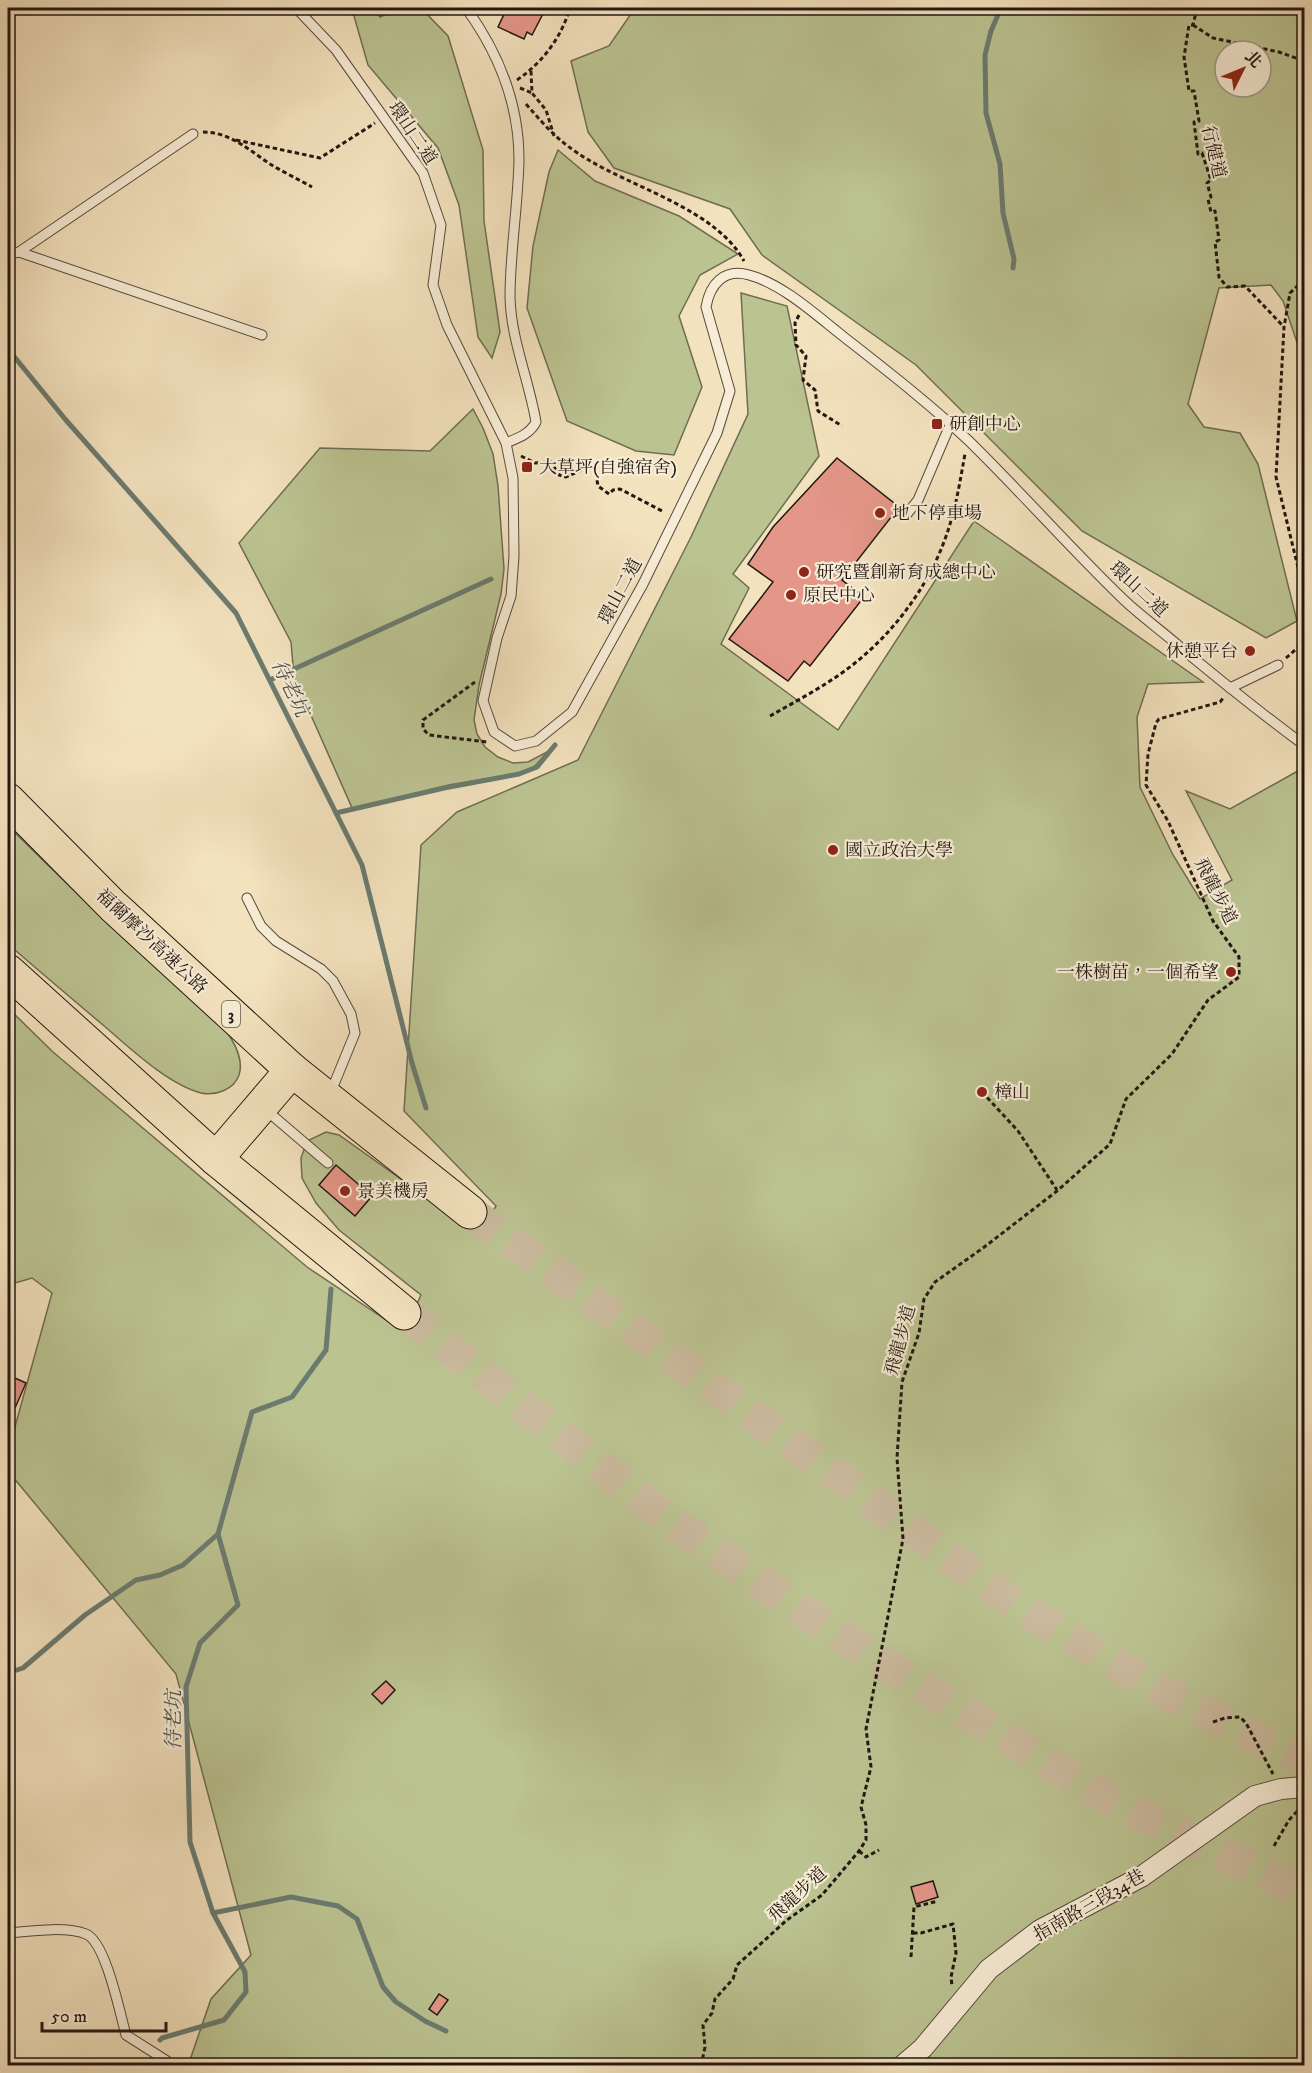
<svg xmlns="http://www.w3.org/2000/svg" width="1312" height="2073" viewBox="0 0 1312 2073" font-family="'IM FELL DW Pica','Noto Serif TC',serif">
<rect width="100%" height="100%" fill="#f3e2be"/>
<filter id="stains"><feTurbulence type="fractalNoise" baseFrequency=".00333" numOctaves="4"/><feColorMatrix values="0 0 0 0 .2 0 0 0 0 .09 0 0 0 0 .02 0 0 0 .5 -.17"/></filter>
<radialGradient id="worn" r=".72"><stop offset=".6" stop-color="#630" stop-opacity="0"/><stop offset="1" stop-color="#630" stop-opacity=".3"/></radialGradient>
<g fill="#bbc391" stroke="#6e6d52" stroke-width="1.5" fill-rule="evenodd">
<path d="M342 8H373L380 17 400 8H421L448 36 483 150 484 221 500 332 492 358 478 337 459 205 438 148 368 65 354 16Z"/>
<path d="M635 8H1304V363L1283 301 1271 285 1219 288 1188 404 1204 427 1240 433 1258 464 1297 621 1266 638 1082 531 916 365 762 255 730 209 614 168 588 132 571 61 609 46ZM1225 51H1261V87H1225Z"/>
<path d="M558 150 595 181 679 216 738 254 700 275 679 316 702 387 674 455 636 451 567 421 527 308 533 246 549 172Z"/>
<path d="M741 293 787 306 819 456 733 574 749 588 721 644 838 730 974 521 1203 682 1148 684 1137 717 1140 787 1173 855 1200 899 1232 880 1186 791 1230 809 1296 772 1304 778V2059L1272 2066 180 2065 191 2057 211 1999 251 1955 176 1674 8 1471V1452L52 1293 32 1278 8 1285V1008L53 1052 307 1267 404 1332 421 1295 339 1230 316 1203 302 1178 301 1158 307 1141 326 1132 339 1135 478 1234 496 1206 404 1111 421 845 457 812 578 760 691 537 748 414Z"/>
<path d="M473 409 483 428 493 454 498 486 504 569 501 594 479 685 474 720 477 734 485 747 498 757 513 763 528 762 549 751 532 769 519 773 449 785 353 810 294 677 291 642 239 543 320 448 430 451Z"/>
<path d="M8 826 97 913 227 1032C235 1044 244 1060 239 1075 234 1090 215 1096 201 1093 167 1084 129 1047 103 1025 71 998 39 971 8 944Z"/>
</g>
<g fill="none" stroke-linecap="round" stroke-linejoin="round">
<g stroke="#6b7b70" stroke-width="5">
<path d="M1001 8 991 31 985 55 986 113 1000 164 1003 213 1014 259 1013 268"/>
<path d="M8 349 65 419 236 613 362 865 412 1063 426 1108"/>
<path d="M270 680 491 579"/>
<path d="M336 813 444 788 519 774 537 767 555 745"/>
<path d="M8 1673 23 1668 85 1615 136 1580 160 1575 183 1565 218 1534"/>
<path d="M213 1913 291 1897 338 1906 357 1919 383 1987 396 2002 425 2021 446 2031"/>
<path d="M160 2040 162 2038 224 2020 246 1992 245 1972 213 1913 190 1842 186 1687 200 1643 238 1605 218 1534 252 1412 292 1397 326 1350 331 1289"/>
<path d="M143 2066 144 2063"/>
</g>
</g>
<g fill="#e49688" stroke="#221712" stroke-width="1.5">
<path d="M507 8H546L532 35 527 32 524 39 498 27Z"/>
<path d="M837 458 899 507 842 580 864 597 810 666 804 661 788 681 729 639 773 582 748 564 773 527Z"/>
<path d="M336 1165 372 1196 355 1216 319 1185Z"/>
<path d="M8 1375 26 1383 15 1408 8 1405Z"/>
<path d="M386 1681 395 1690 382 1704 372 1694Z"/>
<path d="M933 1881 938 1897 916 1904 911 1887Z"/>
<path d="M439 1994 448 2000 437 2015 429 2009Z"/>
</g>
<g fill="none" stroke-linecap="round" stroke-linejoin="round">
<g stroke="#c9b99c" stroke-width="33" stroke-dasharray="33 16" stroke-linecap="butt">
<path d="M470 1212 1019 1607 1163 1692 1304 1761"/>
<path d="M404 1313 670 1521 873 1657 1116 1803 1304 1893"/>
</g>
<defs>
<g id="lane">
<path d="M296 8 336 50 423 173 441 225 433 285 447 325 506 443 513 478 514 556 511 596 497 638 483 701 494 732 515 746 536 741 572 712 643 584 717 433 730 391 706 307C710 284 724 268 749 275 783 284 817 316 844 337 886 370 930 404 969 441 1022 493 1071 549 1124 600 1142 617 1162 631 1180 647 1221 681 1262 714 1304 745"/>
<path d="M466 8C498 52 519 104 519 160 518 206 510 252 510 297 511 340 529 380 536 422 530 434 518 438 506 443"/>
<path d="M19 252 262 335"/>
<path d="M8 255 19 252 193 134"/>
<path d="M907 514 918 500 950 425"/>
<path d="M1230 688 1278 665"/>
<path d="M247 898 261 926 276 941 321 969 333 981 351 1014 355 1033 330 1094"/>
<path d="M266 1110 328 1163"/>
<path d="M8 1933C30 1931 66 1926 86 1934 106 1942 120 2014 126 2035L167 2061"/>
</g>
<path id="street" d="M902 2066 923 2048 989 1969 1040 1930 1141 1877 1255 1796 1281 1789 1304 1787"/>
<g id="highway">
<path d="M8 800 113 906 292 1070 470 1212"/>
<path d="M8 971 216 1159 404 1313"/>
<path d="M216 1159 292 1070"/>
</g>
</defs>
<use href="#lane" stroke="#564a3d" stroke-width="11"/>
<use href="#street" stroke="#564a3d" stroke-width="22"/>
<use href="#highway" stroke="#221712" stroke-width="35"/>
<g stroke="#221712" stroke-width="3" stroke-dasharray="4.5 3" stroke-linecap="butt">
<path d="M1197 8 1193 25H1189L1184 57 1189 91H1194L1199 121 1194 122 1198 154 1202 153 1211 180 1207 183 1211 197 1208 199 1211 212 1215 211 1219 240 1215 242 1219 277 1227 287 1245 286 1284 327"/>
<path d="M1193 25 1213 38 1279 52 1304 61"/>
<path d="M531 71 532 93 546 110 554 136"/>
<path d="M517 80C543 62 561 38 570 8"/>
<path d="M520 88 532 93"/>
<path d="M526 104C547 128 560 143 587 159 636 189 716 210 744 261"/>
<path d="M203 132C230 132 249 150 270 164 283 172 298 179 312 187"/>
<path d="M236 140 320 158 375 123"/>
<path d="M1304 280 1290 293 1284 327 1276 477 1304 592"/>
<path d="M799 315 795 323 796 345 806 356 803 380 815 390 818 411 842 426"/>
<path d="M521 456 535 463 551 462 559 475 566 477 586 468H595L598 486 609 494 613 490 620 489 664 512"/>
<path d="M1286 658 1304 642"/>
<path d="M475 682 423 720V729L429 735 487 742"/>
<path d="M770 716C798 700 829 684 855 663 901 626 937 574 952 517 958 496 961 475 965 454"/>
<path d="M982 1092 1018 1131 1057 1190"/>
<path d="M1213 1722 1225 1718 1240 1717 1246 1723 1273 1774"/>
<path d="M1274 1846 1289 1820 1303 1805"/>
<path d="M859 1851 866 1857 879 1850"/>
<path d="M913 1933H921L953 1924 956 1953 951 1977 952 1986"/>
<path d="M911 1957 914 1907 938 1901"/>
<path d="M701 2066 705 2047 703 2025 712 2013 715 1999 733 1979 737 1965 787 1920 822 1895 859 1851 866 1840V1825L861 1807 871 1767 866 1729 903 1539 897 1458 902 1382 919 1333 924 1299 935 1282 983 1248 1057 1191 1110 1144 1126 1099 1172 1054 1208 1000 1239 977V957L1213 921 1168 821 1146 785 1148 754 1156 723 1159 719 1220 702 1224 697"/>
</g>
<use href="#lane" stroke="#f7ecd5" stroke-width="9"/>
<use href="#street" stroke="#f7ecd5" stroke-width="20"/>
<use href="#highway" stroke="#f3e2be" stroke-width="33"/>
</g>
<g fill="#8f2418" stroke="#f7ecd5" stroke-width="2">
<rect x="931" y="418" width="12" height="12" rx="3"/>
<rect x="521" y="461" width="12" height="12" rx="3"/>
<circle cx="880" cy="513" r="6"/>
<circle cx="804" cy="572" r="6"/>
<circle cx="791" cy="595" r="6"/>
<circle cx="1250" cy="651" r="6"/>
<circle cx="833" cy="850" r="6"/>
<circle cx="1231" cy="972" r="6"/>
<circle cx="982" cy="1092" r="6"/>
<circle cx="345" cy="1191" r="6"/>
</g>
<g text-anchor="middle" stroke-width="4.5" stroke-linejoin="round" paint-order="stroke">
<rect fill="#f7ecd5" stroke="#62574c" stroke-width="1.5" x="222" y="1001" width="18" height="26" rx="4.5"/>
<g font-size="16" font-weight="bold" fill="#221712">
<text x="231" y="1020">3</text>
</g>
<g font-size="18" fill="#221712" stroke="#f7ecd5">
<text transform="translate(413 133) rotate(56)" y="6">環山二道</text>
<text transform="translate(1214 152) rotate(77)" y="6">行健道</text>
<text transform="translate(1139 589) rotate(43)" y="6">環山二道</text>
<text transform="translate(620 591) rotate(-62)" y="6">環山二道</text>
<text transform="translate(1216 891) rotate(63)" y="6">飛龍步道</text>
<text transform="translate(152 941) rotate(43)" y="6">福爾摩沙高速公路</text>
<text transform="translate(900 1340) rotate(-75)" y="6">飛龍步道</text>
<text transform="translate(797 1894) rotate(-42)" y="6">飛龍步道</text>
<text transform="translate(1089 1905) rotate(-30)" y="6">指南路三段34巷</text>
</g>
<g font-size="18" fill="#221712" stroke="#f7ecd5" text-anchor="start">
<text x="949" y="430">研創中心</text>
<text x="539" y="473">大草坪(自強宿舍)</text>
<text x="892" y="519">地下停車場</text>
<text x="816" y="578">研究暨創新育成總中心</text>
<text x="803" y="601">原民中心</text>
<text x="1238" y="657" text-anchor="end">休憩平台</text>
<text x="845" y="856">國立政治大學</text>
<text x="1219" y="978" text-anchor="end">一株樹苗，一個希望</text>
<text x="994" y="1098">樟山</text>
<text x="357" y="1197">景美機房</text>
</g>
<g font-size="20" font-style="italic" fill="#4c5149" stroke="#f7ecd5">
<text transform="translate(291 688) rotate(64)" y="7">待老坑</text>
<text transform="translate(173 1720) rotate(-90)" y="7">待老坑</text>
</g>
</g>
<rect width="1312" height="2073" fill="none" stroke="#f3e2be" stroke-width="30"/>
<rect x="9" y="9" width="1294" height="2055" fill="none" stroke="#221712" stroke-width="3"/>
<rect x="15" y="15" width="1282" height="2043" fill="none" stroke="#221712" stroke-width="1.5"/>
<g transform="translate(1243 69) rotate(47)"><circle r="28" fill="#f7ecd5" stroke="#a29787" stroke-width="1.5"/>
<path d="M0-4.5L10 22L0 15L-10 22Z" fill="#8f2418"/>
<text y="-9" font-size="16" font-weight="bold" text-anchor="middle" fill="#221712">北</text>
</g>
<path d="M42 2022v9h124v-9" fill="none" stroke="#221712" stroke-width="3"/>
<text x="51" y="2022" font-size="18" fill="#221712" stroke="#f7ecd5" stroke-width="4.5" paint-order="stroke">50 m</text>
<rect width="100%" height="100%" filter="url(#stains)"/>
<rect width="100%" height="100%" fill="url(#worn)"/>
</svg>
